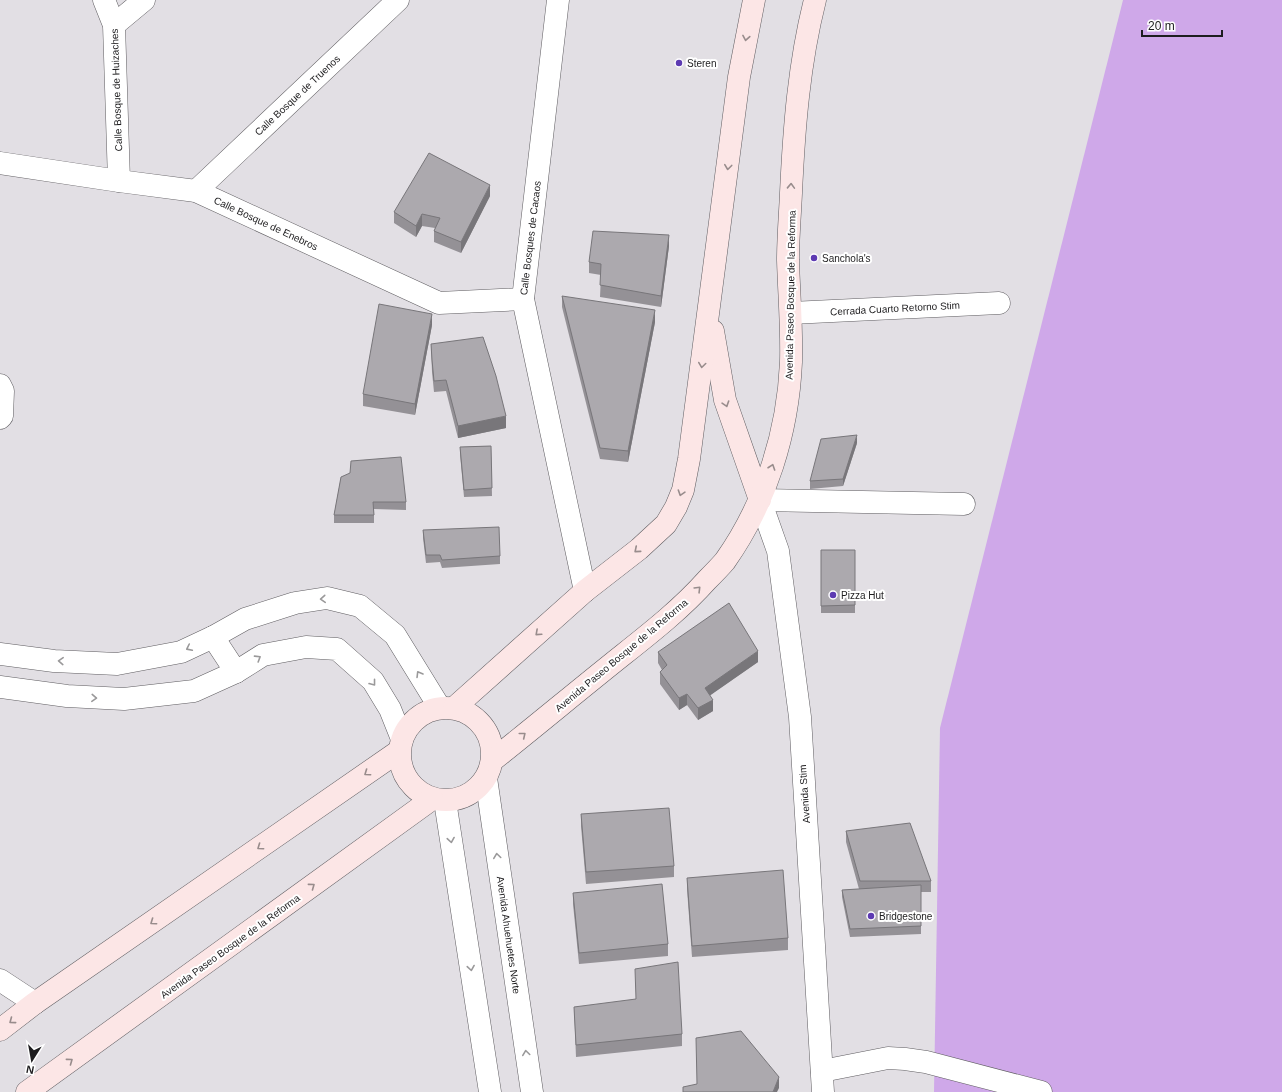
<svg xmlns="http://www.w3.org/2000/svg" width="1282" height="1092" viewBox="0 0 1282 1092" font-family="Arial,sans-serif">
<rect width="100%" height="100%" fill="#e2dfe4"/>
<path fill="#cfa8e9" d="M1123 0H1282V1092H934L940 728Z"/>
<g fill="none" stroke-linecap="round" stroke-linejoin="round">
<defs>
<g id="minor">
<path d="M104 0 114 25 119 181"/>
<path d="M558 0 523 299 585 591"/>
<path d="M114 25 144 0"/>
<path d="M0 163 119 181 196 191 439 303 523 299"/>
<path d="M196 191 398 0"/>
<path d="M791 313 999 303"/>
<path d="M0 385 3 391 2 416 0 418"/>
<path d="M760 500 964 504"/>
<path d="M213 637 236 672"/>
<path d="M0 654 54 661 117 664 181 652 213 637 245 619 295 603 327 598 360 606 395 635 440 708"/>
<path d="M0 687 67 696 124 699 194 691 236 672 263 655 306 647 337 649 373 681 390 709 402 739"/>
<path d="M0 980 35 1003"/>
<path d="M822 1071 888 1058 905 1059 926 1062 1041 1092"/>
</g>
<g id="tertiary">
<path d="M760 500 778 551 800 717 823 1092"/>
<path d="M486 778 532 1092"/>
<path d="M445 801 490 1092"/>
</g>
<g id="secondary">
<path d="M713 331 725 400 760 500"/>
<circle cx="446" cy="754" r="46"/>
<path d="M454 708 585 591 639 549 666 524 676 507 683 490 689 459 739 77 754 0"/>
<path d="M493 760C537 725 580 689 624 654 653 631 682 608 707 580 713 574 719 568 725 561 766 503 788 432 791 362 792 328 789 294 788 260 788 238 790 215 791 193 794 128 799 63 815 0"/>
<path d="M0 1030 35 1003 399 751"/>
<path d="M27 1092 432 799"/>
</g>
</defs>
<use href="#minor" stroke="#5f5d61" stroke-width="23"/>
<use href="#tertiary" stroke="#5f5d61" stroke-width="23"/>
<use href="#secondary" stroke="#5f5d61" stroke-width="23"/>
<use href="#minor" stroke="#fff" stroke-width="22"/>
<use href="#tertiary" stroke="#fff" stroke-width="22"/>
<use href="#secondary" stroke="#fce6e6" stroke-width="22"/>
</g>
<g fill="#949196">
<path d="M490 196 461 253 434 242V231L435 228 422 226 416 237 394 223V212Z"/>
<path d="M669 246 661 307 600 297 601 275 589 273V262Z"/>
<path d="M562 296 655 322 628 462 600 459 562 307Z"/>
<path d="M432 325 415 415 363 406V394Z"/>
<path d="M431 344 506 428 458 438 446 391 434 392 432 372Z"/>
<path d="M857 443 843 486 810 489V481Z"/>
<path d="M491 446 492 496 464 497 460 454V447Z"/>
<path d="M341 477 406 502V510L374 509V523H334V515Z"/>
<path d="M423 530 500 556V564L442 568 440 562 426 563 423 538Z"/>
<path d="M821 550 855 605V613H821Z"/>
<path d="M658 652 758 662 710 695 713 711 698 720 687 705 679 710 660 684V672L662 670 658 663Z"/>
<path d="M581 814 674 866V877L586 884 581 826Z"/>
<path d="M846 831 931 881V892H921V934L850 937 842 897V890L859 889 846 842Z"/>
<path d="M687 878 788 938V950L692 957 687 889Z"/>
<path d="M573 893 668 944V956L579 964 573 904Z"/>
<path d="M574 1007 682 1034V1046L576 1057Z"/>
</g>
<g fill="#78767a">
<path d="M490 185V196L461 253V242Z"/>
<path d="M422 214V226L416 237V226Z"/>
<path d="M669 235V246L661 307V296Z"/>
<path d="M655 310V322L628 462V451Z"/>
<path d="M432 314V325L415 415V404Z"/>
<path d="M506 416V428L458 438V426Z"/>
<path d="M857 435V443L843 486V479Z"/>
<path d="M758 651V662L705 699V688Z"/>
<path d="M687 694V705L679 710V698Z"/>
<path d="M713 700V711L698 720V708Z"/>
<path d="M779 1077V1088L777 1092H773Z"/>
</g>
<g fill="#aca9ae" stroke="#78767a">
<path d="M429 153 490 185 461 242 434 231 440 218 422 214 416 226 394 212Z"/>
<path d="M593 231 669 235 661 296 600 285 601 264 589 262Z"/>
<path d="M562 296 655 310 628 451 600 448Z"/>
<path d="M379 304 432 314 415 404 363 394Z"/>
<path d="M483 337 496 376 506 416 458 426 446 380 434 381 432 360 431 344Z"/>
<path d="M857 435 843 479 810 481 821 439Z"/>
<path d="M491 446 492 488 464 490 460 447Z"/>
<path d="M401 457 406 502H373L374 515H334L341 477 350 473 351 461Z"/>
<path d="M499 527 500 556 442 560 440 555H426L423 530Z"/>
<path d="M821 550H855V605L821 606Z"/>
<path d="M729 603 758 651 705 688 713 700 698 708 687 694 679 698 660 672 667 665 658 652Z"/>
<path d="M669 808 674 866 586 872 581 814Z"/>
<path d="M910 823 931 881H860L846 831Z"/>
<path d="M783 870 788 938 692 946 687 878Z"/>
<path d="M662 884 668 944 579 953 573 893Z"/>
<path d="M921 885V926L850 929 842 890Z"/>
<path d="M678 962 682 1034 576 1045 574 1007 636 999 635 969Z"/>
<path d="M741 1031 779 1077 773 1092H683V1087L697 1084 696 1038Z"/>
</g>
<defs><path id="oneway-chevron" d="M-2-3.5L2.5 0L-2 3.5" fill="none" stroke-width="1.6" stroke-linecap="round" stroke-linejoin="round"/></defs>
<g stroke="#988c8c">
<use href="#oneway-chevron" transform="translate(746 38) rotate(100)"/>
<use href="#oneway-chevron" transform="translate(728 167) rotate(97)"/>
<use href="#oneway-chevron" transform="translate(791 186) rotate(-88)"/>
<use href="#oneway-chevron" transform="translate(702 365) rotate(98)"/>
<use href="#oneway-chevron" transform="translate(726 404) rotate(72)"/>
<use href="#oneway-chevron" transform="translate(772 467) rotate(-71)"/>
<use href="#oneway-chevron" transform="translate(681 493) rotate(108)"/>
<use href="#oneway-chevron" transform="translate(637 550) rotate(140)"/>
<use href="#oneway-chevron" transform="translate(698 589) rotate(-45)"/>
<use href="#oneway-chevron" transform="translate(538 633) rotate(138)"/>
<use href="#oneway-chevron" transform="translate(523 735) rotate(-39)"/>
<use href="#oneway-chevron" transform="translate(367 773) rotate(145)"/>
<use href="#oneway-chevron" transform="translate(260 847) rotate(145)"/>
<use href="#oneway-chevron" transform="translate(312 886) rotate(-36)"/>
<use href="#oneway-chevron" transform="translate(153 922) rotate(145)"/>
<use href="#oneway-chevron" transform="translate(12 1021) rotate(143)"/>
<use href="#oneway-chevron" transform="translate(70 1061) rotate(-36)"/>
</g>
<g stroke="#9a999a">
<use href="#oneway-chevron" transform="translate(323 599) rotate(176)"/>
<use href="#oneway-chevron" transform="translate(189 648) rotate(154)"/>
<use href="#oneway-chevron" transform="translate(258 658) rotate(-32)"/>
<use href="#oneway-chevron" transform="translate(61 661) rotate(-177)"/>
<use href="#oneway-chevron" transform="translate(419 674) rotate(-121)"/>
<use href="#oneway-chevron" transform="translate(373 683) rotate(52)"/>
<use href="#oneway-chevron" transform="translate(94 698) rotate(3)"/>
<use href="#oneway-chevron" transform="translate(451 840) rotate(81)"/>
<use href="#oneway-chevron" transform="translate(497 856) rotate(-98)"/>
<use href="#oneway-chevron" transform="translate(471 968) rotate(81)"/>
<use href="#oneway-chevron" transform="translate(526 1053) rotate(-98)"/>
</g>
<g fill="#5d3ab2" stroke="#fff" stroke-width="1.5">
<circle cx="679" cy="63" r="4"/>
<circle cx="814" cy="258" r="4"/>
<circle cx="833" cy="595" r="4"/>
<circle cx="871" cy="916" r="4"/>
</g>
<g text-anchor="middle" stroke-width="4" stroke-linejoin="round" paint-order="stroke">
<g font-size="10" fill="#1e1d1f" stroke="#fff" text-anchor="start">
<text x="687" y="67">Steren</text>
<text x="822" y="262">Sanchola's</text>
<text x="841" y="599">Pizza Hut</text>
<text x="879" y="920">Bridgestone</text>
</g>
<g font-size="10" fill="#1e1d1f" stroke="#fff">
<text transform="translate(116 90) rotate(-92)" y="4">Calle Bosque de Huizaches</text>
<text transform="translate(297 95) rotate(-43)" y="4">Calle Bosque de Truenos</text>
<text transform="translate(266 223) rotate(25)" y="4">Calle Bosque de Enebros</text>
<text transform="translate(530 238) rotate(-83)" y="4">Calle Bosques de Cacaos</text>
<text transform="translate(790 295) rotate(-89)" y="4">Avenida Paseo Bosque de la Reforma</text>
<text transform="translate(895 308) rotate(-3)" y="4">Cerrada Cuarto Retorno Stim</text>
<text transform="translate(621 655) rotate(-40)" y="4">Avenida Paseo Bosque de la Reforma</text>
<text transform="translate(804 794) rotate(-94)" y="4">Avenida Stim</text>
<text transform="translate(509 935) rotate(82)" y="4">Avenida Ahuehuetes Norte</text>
<text transform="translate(230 946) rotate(-36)" y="4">Avenida Paseo Bosque de la Reforma</text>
</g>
</g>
<g transform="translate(32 1060) rotate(191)" stroke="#ffffff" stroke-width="3" paint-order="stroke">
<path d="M0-3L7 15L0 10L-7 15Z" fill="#1e1d1f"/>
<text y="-6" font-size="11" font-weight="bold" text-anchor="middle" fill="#1e1d1f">N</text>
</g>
<path d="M1142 30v6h80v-6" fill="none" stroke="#1e1d1f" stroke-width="2"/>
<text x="1148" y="30" font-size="12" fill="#1e1d1f" stroke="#ffffff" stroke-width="3" paint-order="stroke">20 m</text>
</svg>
